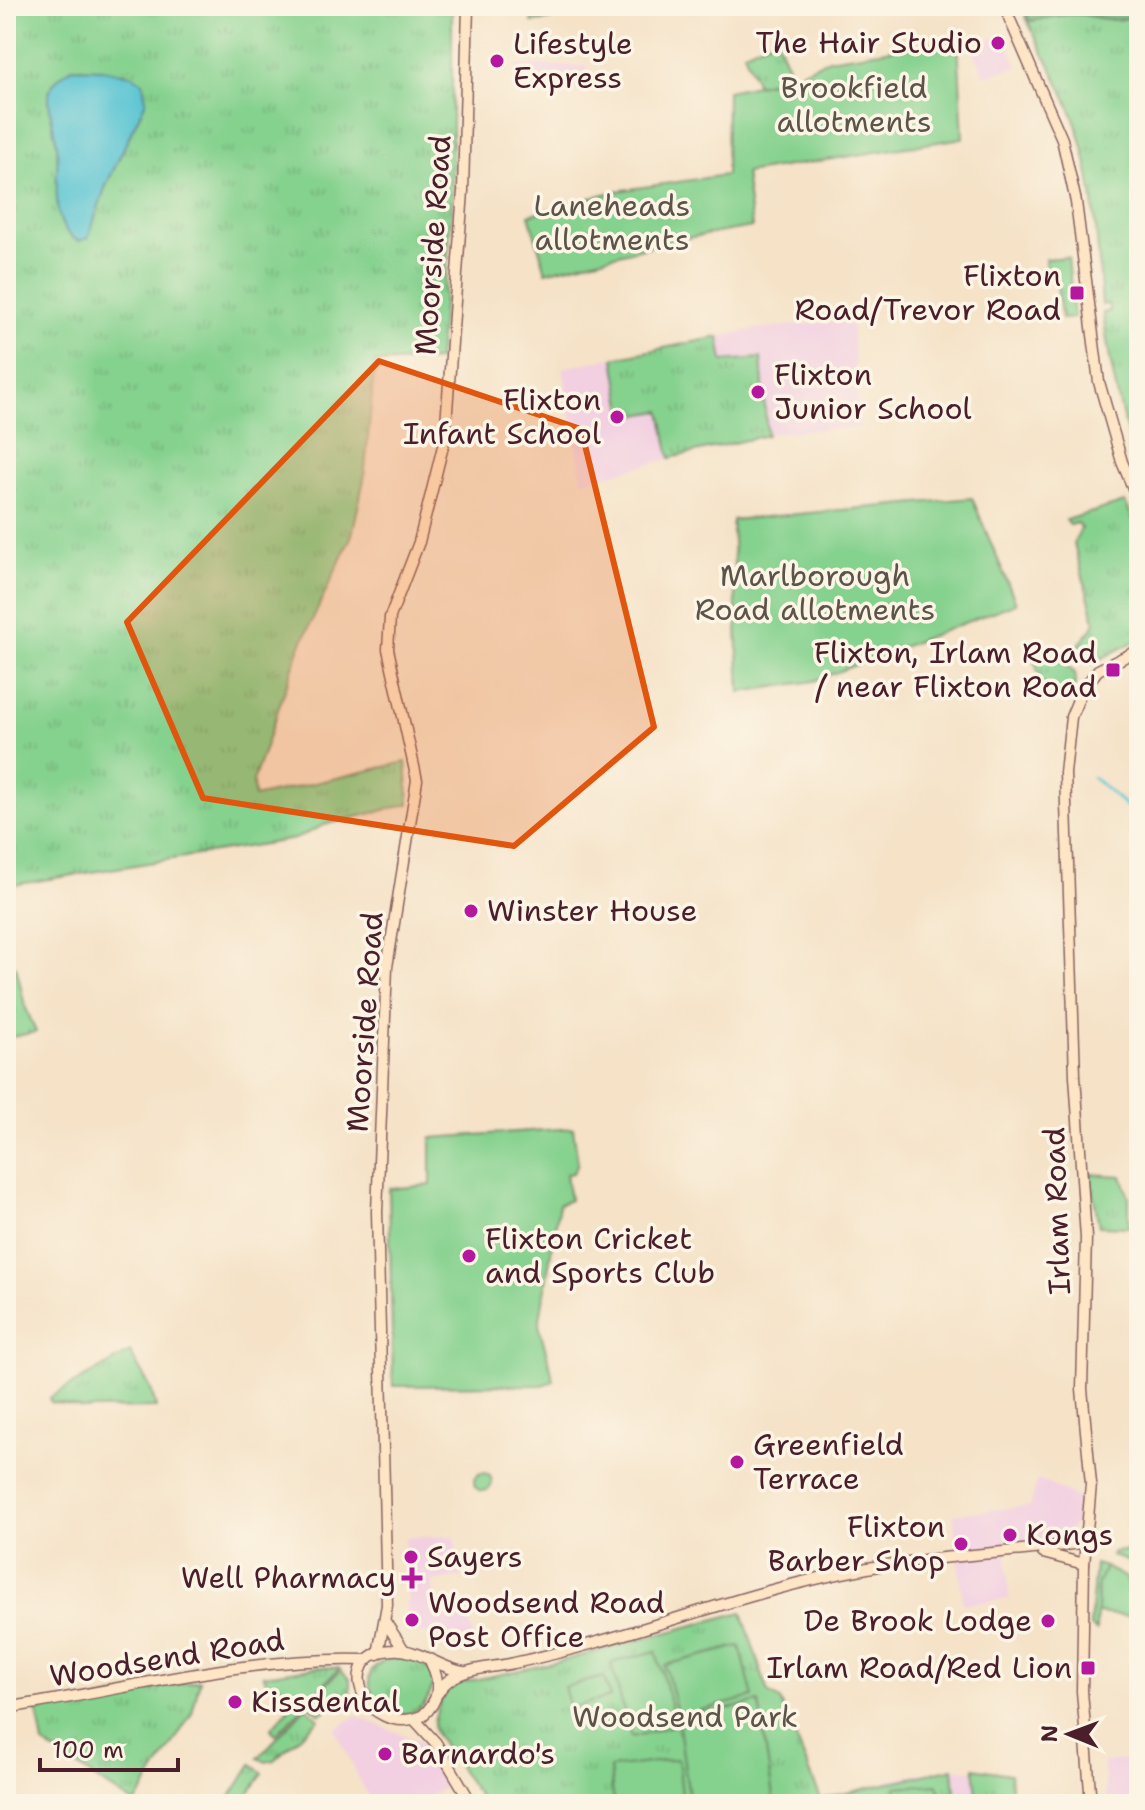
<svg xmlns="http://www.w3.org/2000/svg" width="1145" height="1810" viewBox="0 0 1145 1810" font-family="'Shantell Sans',sans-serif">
<defs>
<pattern id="grass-tufts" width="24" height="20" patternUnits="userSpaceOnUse" patternTransform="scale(2)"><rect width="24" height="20" fill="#85d18e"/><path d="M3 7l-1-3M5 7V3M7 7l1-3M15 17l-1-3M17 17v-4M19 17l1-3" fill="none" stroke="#74b37b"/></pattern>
<pattern id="forest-crowns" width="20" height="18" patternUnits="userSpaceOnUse" patternTransform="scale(2)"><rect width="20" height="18" fill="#6cb379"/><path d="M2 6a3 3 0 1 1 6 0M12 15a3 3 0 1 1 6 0" fill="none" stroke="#5b9163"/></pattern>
</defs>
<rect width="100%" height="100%" fill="#fcf5e5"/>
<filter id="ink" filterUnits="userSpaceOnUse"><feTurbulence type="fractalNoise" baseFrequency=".0125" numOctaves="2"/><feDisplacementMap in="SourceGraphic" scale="16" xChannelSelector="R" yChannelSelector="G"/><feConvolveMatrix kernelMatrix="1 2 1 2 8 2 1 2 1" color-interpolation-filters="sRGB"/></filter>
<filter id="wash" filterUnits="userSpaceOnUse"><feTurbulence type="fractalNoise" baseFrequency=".006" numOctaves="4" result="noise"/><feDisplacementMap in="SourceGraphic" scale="32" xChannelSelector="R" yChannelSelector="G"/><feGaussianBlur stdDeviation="1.8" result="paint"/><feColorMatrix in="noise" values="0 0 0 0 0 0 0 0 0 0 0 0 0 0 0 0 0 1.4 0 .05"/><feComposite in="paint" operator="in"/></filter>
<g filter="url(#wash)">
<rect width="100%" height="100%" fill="#f5e2c7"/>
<g fill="#f2cfe1">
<path d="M1003 33 1018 66 985 76 972 48Z"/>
<path d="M516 65 588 66V91H516Z"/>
<path d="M851 320 860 427 773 433 582 481 563 368 756 329Z"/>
<path d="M1037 1479 1081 1499 1076 1523 1058 1539 1006 1547 1009 1599 963 1604 953 1514 1030 1506Z"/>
<path d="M454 1536 461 1577 432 1582 437 1608 468 1614 475 1644 467 1645 408 1629 405 1538Z"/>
<path d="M356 1716 428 1745 451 1783 418 1804H372L335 1729Z"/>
<path d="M1139 1759V1804H1107L1103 1762Z"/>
<path d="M953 1768 1010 1774 1012 1804H815L907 1776Z"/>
</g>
<g fill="url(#grass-tufts)" stroke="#68785c" stroke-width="2">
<path d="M6 6H452V210L438 360 375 363 364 479 352 535 300 647 253 781 254 797 406 762 409 804 324 825 295 839 6 886Z"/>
<path d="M533 6H550V20L532 22Z"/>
<path d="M1021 6H1139V468C1120 417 1110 367 1103 313L1110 311 1108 304 1102 305C1097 239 1095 167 1069 105 1055 72 1035 40 1021 6Z"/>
<path d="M776 38 792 76 757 85 744 52Z"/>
<path d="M1068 257 1074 318 1062 319 1056 280H1047L1045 259Z"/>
<path d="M719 337 723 361 761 358 767 435 670 458 661 411 624 417 614 358Z"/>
<path d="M1125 502 1139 532V639L1091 664 1072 653 1092 629 1095 621 1074 544 1081 528 1077 523 1070 525 1066 520Z"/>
<path d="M1045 657 1057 659 1075 673 1076 682 1070 695 1042 683 1034 660Z"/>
<path d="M6 966H16L25 1006 36 1032 6 1038Z"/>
<path d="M1090 1174 1122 1176 1129 1198V1227L1099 1226Z"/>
<path d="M130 1352 151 1389 156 1408 85 1409 51 1402 49 1398Z"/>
<circle cx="483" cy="1482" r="9"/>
<path d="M1095 1564 1105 1567 1098 1583 1096 1631 1090 1626Z"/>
<path d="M742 1612 768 1693 780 1700 821 1799 953 1768 956 1804H940L938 1785 897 1787 898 1804H484L434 1731C432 1717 443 1691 455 1684L562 1661Z"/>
<path d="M388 1659C409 1656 424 1660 435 1678 417 1760 332 1679 388 1659Z"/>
<path d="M319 1667 339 1668 306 1704 277 1684H268L263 1675Z"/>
<path d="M340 1670 350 1679V1696L320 1714 308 1704Z"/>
<path d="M200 1680 192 1713 135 1804 43 1744 37 1711Z"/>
<path d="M279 1692 304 1706 276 1735 271 1729 289 1709 274 1694Z"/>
<path d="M306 1707 319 1719 274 1760 266 1762 258 1758Z"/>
<path d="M252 1764 263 1773 242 1804H226Z"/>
<path d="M974 1768 1010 1774 1012 1804H978Z"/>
</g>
<path fill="url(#forest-crowns)" stroke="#5b6952" stroke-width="2" d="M1023 6H1139V11C1122 26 1103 18 1083 15 1067 12 1046 19 1030 21Z"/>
<g fill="#85d18e" stroke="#68785c" stroke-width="2">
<path d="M958 39 963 138 745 173 752 227 675 240 546 272 529 215 616 191 726 175 727 91 786 79 829 59Z"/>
<path d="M972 498 1016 603 814 681 740 692 732 520Z"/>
<path d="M573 1128 578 1163 573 1173 566 1174 570 1200 559 1204 539 1325 554 1381 542 1385 393 1386 389 1189 431 1185V1138Z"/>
<path d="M1139 1550V1566L1111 1555 1113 1552Z"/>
<path d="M1105 1567 1126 1578 1131 1599 1139 1600V1617L1097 1613 1098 1583Z"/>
<path d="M740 1646 753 1697 678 1716 665 1665Z"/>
<path d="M656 1651 676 1725 631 1737 611 1663Z"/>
<path d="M604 1677 610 1697 570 1708 564 1687Z"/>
<path d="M759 1702 774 1804H690L678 1720Z"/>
<path d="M678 1759 683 1804H614L610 1768Z"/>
<path d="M938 1784 940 1804H898L896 1787Z"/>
</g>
<path fill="#5ac5d3" stroke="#52727f" stroke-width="2" d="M72 68 102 69 132 75 143 82 146 101 105 188 88 238 79 241C46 227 60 174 57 145 55 130 48 111 49 96 49 83 62 75 72 68Z"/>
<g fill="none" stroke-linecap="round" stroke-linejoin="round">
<path stroke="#5ac5d3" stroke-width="3" d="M1093 777 1139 817"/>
</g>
</g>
<g filter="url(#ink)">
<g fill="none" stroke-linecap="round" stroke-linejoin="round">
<defs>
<g id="secondary">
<path d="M1004 6 1062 139 1076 202 1099 382 1122 462 1139 502"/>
<path d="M1043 1553 1084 1564"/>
<path d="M386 1623 404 1650"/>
<path d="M378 1654 387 1605 377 1212 387 967 417 780 388 649 390 617 419 542 445 438 463 191 468 6"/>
<path d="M431 1663C441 1682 440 1701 422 1716 364 1739 331 1653 393 1650 417 1648 440 1668 463 1672"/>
<path d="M438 1693C451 1667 489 1669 514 1663 632 1638 744 1591 862 1569 936 1555 1012 1554 1086 1542"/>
<path d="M6 1708C126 1690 245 1656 367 1660"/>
<path d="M414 1719 436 1743 472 1804"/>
<path d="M1091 1804 1082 1691 1084 1564 1091 1484 1082 1389 1086 1238 1075 1076 1065 773 1071 717 1082 690 1098 670 1139 650"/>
</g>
</defs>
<use href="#secondary" stroke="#866362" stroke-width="13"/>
<use href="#secondary" stroke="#fee5c5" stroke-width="10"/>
</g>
</g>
<path fill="#e0560e" fill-opacity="0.2" stroke="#e0560e" stroke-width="6" stroke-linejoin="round" d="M379 361 581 429 654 727 514 846 203 798 127 622Z"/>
<g fill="#b5179e" stroke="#fcf5e5" stroke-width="3">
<circle cx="998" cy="43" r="8"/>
<circle cx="497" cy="61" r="8"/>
<rect x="1069" y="285" width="16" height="16" rx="4"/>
<circle cx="758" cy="392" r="8"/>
<circle cx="617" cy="417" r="8"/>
<rect x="1105" y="662" width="16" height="16" rx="4"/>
<circle cx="471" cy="911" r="8"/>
<circle cx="469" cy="1256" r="8"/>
<circle cx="737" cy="1462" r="8"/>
<circle cx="1010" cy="1535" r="8"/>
<circle cx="961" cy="1544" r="8"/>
<circle cx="411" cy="1557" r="8"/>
<path d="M408 1566h8v8h8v8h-8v8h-8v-8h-8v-8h8z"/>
<circle cx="412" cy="1620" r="8"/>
<circle cx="1048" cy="1621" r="8"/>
<rect x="1080" y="1660" width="16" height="16" rx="4"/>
<circle cx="235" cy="1702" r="8"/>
<circle cx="385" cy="1754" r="8"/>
</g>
<g text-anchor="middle" stroke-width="7" stroke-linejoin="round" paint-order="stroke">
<g font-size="30" fill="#4a1f2b" stroke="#fcf5e5" text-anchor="start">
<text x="982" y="53" text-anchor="end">The Hair Studio</text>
<text x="513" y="54">Lifestyle<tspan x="513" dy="34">Express</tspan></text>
<text x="1061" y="286" text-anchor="end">Flixton<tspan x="1061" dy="34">Road/Trevor Road</tspan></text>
<text x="774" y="385">Flixton<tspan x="774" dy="34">Junior School</tspan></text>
<text x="601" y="410" text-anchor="end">Flixton<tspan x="601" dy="34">Infant School</tspan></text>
<text x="1097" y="663" text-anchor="end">Flixton, Irlam Road<tspan x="1097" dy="34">/ near Flixton Road</tspan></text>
<text x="487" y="921">Winster House</text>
<text x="485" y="1249">Flixton Cricket<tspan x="485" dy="34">and Sports Club</tspan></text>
<text x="753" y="1455">Greenfield<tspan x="753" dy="34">Terrace</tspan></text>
<text x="945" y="1537" text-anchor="end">Flixton<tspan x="945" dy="34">Barber Shop</tspan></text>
<text x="1026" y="1545">Kongs</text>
<text x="427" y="1567">Sayers</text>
<text x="396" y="1588" text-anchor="end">Well Pharmacy</text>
<text x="428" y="1613">Woodsend Road<tspan x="428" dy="34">Post Office</tspan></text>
<text x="1032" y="1631" text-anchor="end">De Brook Lodge</text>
<text x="1072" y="1678" text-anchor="end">Irlam Road/Red Lion</text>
<text x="251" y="1712">Kissdental</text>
<text x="401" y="1764">Barnardo's</text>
</g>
<g font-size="30" fill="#5c5449" stroke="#fcf5e5">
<text x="854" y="98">Brookfield<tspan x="854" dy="34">allotments</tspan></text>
<text x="612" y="216">Laneheads<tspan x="612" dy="34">allotments</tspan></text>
<text x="815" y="586">Marlborough<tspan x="815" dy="34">Road allotments</tspan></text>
<text x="685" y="1727">Woodsend Park</text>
</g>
<g font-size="30" fill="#4a1f2b" stroke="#fcf5e5">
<text transform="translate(433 245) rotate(-86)" y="10">Moorside Road</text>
<text transform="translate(365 1022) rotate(-86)" y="10">Moorside Road</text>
<text transform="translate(1057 1211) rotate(-92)" y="10">Irlam Road</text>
<text transform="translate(167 1658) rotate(-9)" y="10">Woodsend Road</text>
</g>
</g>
<rect width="1145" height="1810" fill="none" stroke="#fcf5e5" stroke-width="32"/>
<g transform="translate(1069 1734) rotate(271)" stroke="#fcf5e5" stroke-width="6" paint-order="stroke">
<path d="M0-6L14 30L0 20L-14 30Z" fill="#4a1f2b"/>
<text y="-12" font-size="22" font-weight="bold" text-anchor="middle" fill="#4a1f2b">N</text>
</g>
<path d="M40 1758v12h138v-12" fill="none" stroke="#4a1f2b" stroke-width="4"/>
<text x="52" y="1758" font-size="24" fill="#4a1f2b" stroke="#fcf5e5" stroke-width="6" paint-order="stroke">100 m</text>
</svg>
